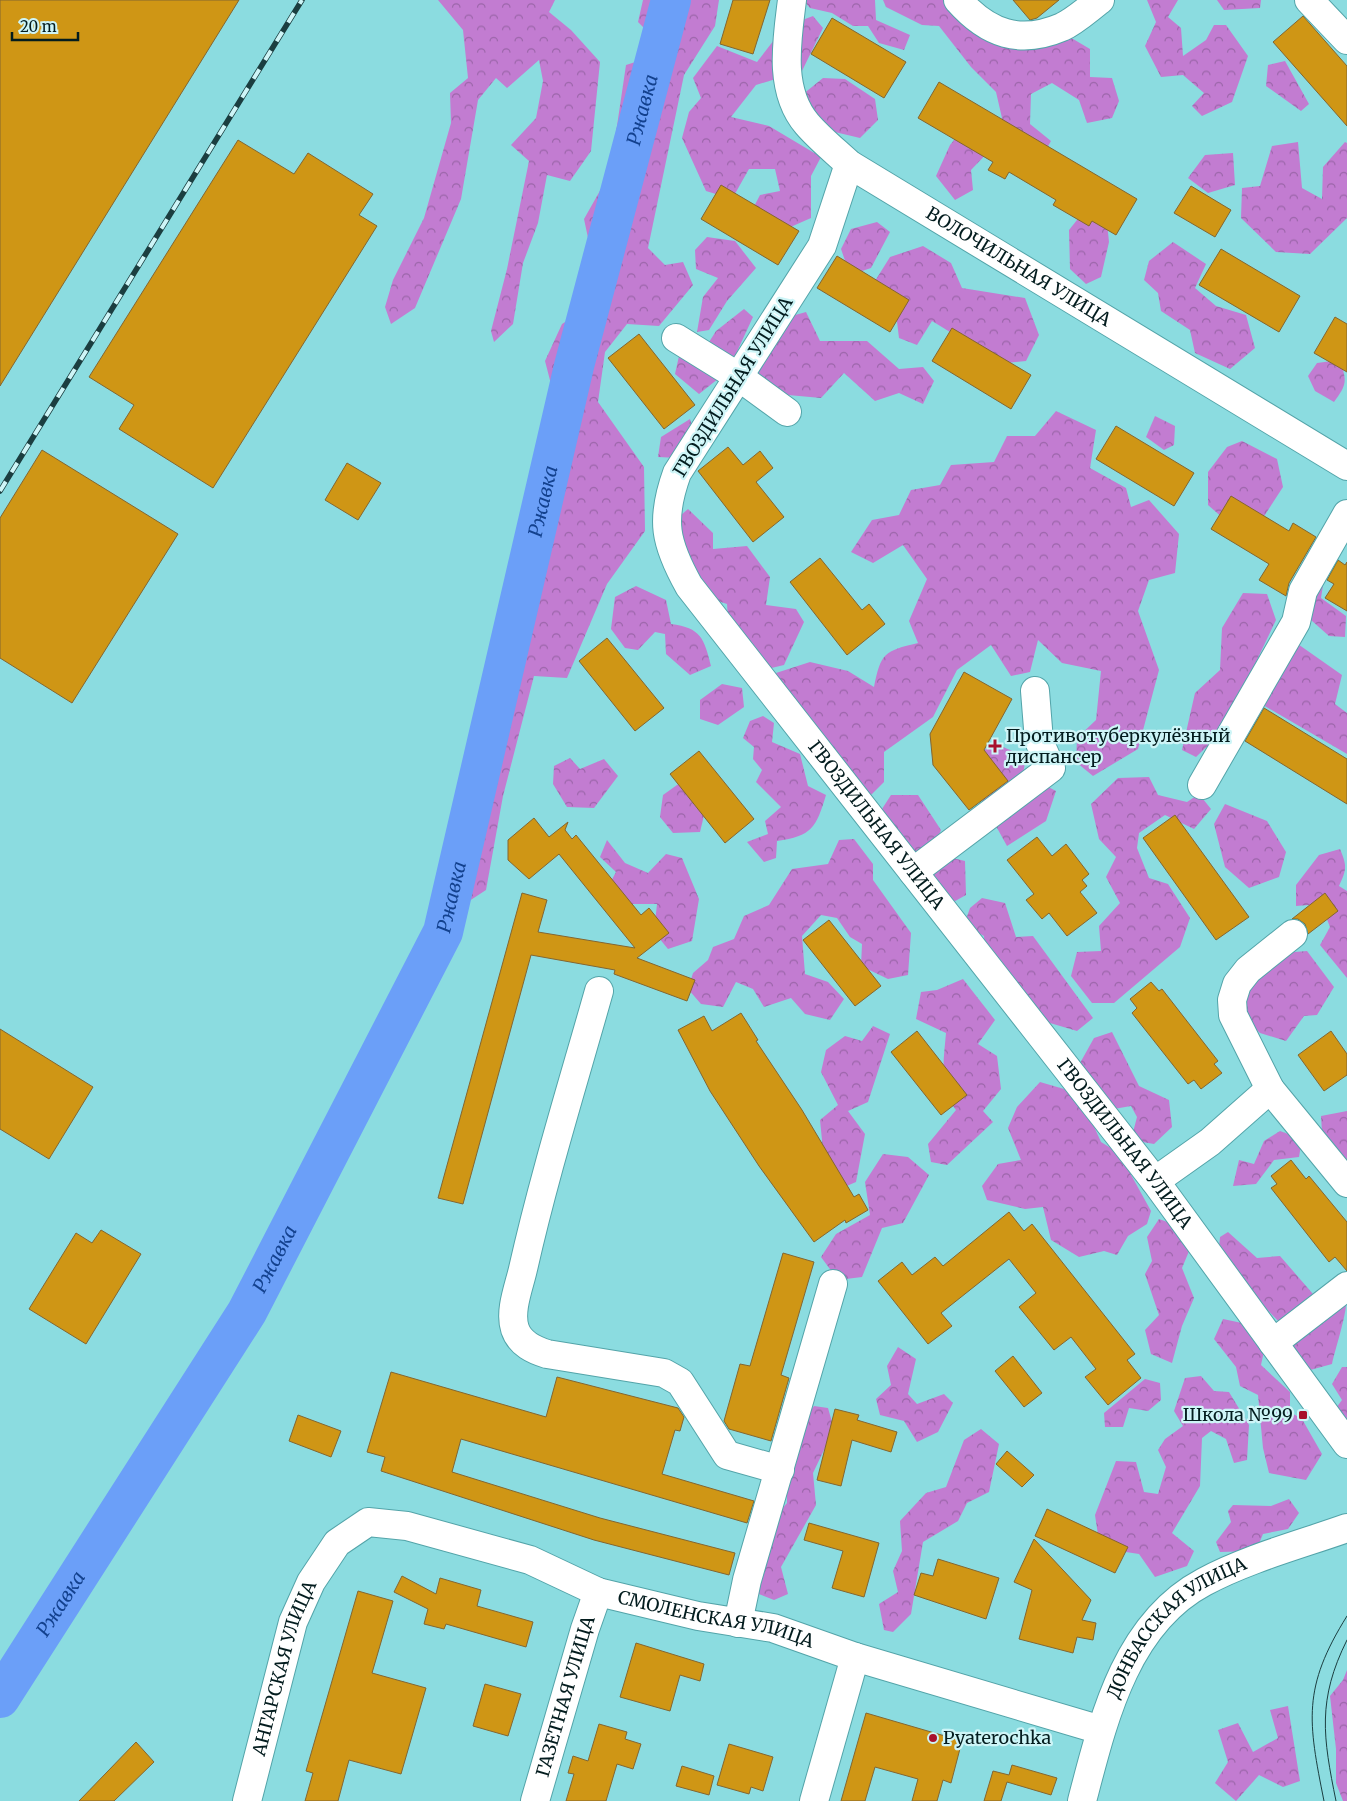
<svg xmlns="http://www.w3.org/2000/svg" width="1347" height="1801" viewBox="0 0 1347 1801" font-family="Merriweather,serif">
<defs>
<pattern id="forest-crowns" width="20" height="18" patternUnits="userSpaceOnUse" patternTransform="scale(1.25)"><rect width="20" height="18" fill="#c27cd1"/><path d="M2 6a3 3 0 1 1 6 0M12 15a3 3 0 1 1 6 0" fill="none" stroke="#9b65a9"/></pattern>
</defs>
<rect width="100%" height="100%" fill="#8bdce0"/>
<g fill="url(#forest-crowns)">
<path d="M438 0H555L549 12 571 30 600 62 591 151 570 181 547 175 538 223 523 263 513 324 494 342 491 331 507 269 529 161 511 145 536 118 543 81 539 60 507 88 496 78 478 100 461 199 415 308 391 324 385 307 393 280 424 218 451 123 450 93 468 78 463 30Z"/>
<path d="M643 0H719L715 26 684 75 648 248 665 265 683 262 693 285 659 326 627 324 605 352 598 402 644 467 645 531 607 584 567 678 534 676 503 796 486 890 460 907 448 896 472 783 518 591 533 563 534 516 559 415 545 361 562 324 581 312 595 271 584 219 610 173 626 65 651 57 656 40 638 22Z"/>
<path d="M803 0H875L876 20 910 35 904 50 879 43 868 26H853L832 13 810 8Z"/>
<path d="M883 0H947L990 35 1068 36 1090 49V77L1112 78 1119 101 1112 118 1087 123 1079 100 1052 83 1031 94 1030 124 1051 141 1028 182 1008 144 996 92 971 67 939 26 922 25 886 7Z"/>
<path d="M1147 0H1178L1168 17 1181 28 1183 56 1206 40 1214 25H1226L1248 56 1232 102 1202 116 1192 106 1204 93 1183 75 1161 77 1145 46 1156 22Z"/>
<path d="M1217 0H1261L1260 8 1224 10Z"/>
<path d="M813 16 823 28 802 71 756 85 731 117 769 126 821 157 811 176V218L777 233 748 218 760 195 780 191 775 169H749L732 199 706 191 682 138 689 112 701 98 693 78 717 46 757 62 784 27Z"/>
<path d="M1285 61 1309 104 1301 111 1266 86 1268 65Z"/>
<path d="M823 78 845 79 875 99 878 120 860 138 818 128 797 99Z"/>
<path d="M963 129 993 147 971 170 973 190 955 200 936 176 950 145Z"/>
<path d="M1298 142 1302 188 1322 199 1323 167 1345 142 1347 143V218L1310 254 1276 252 1241 218 1242 188 1260 186 1272 146Z"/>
<path d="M1233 153 1235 185 1208 193 1188 178 1205 155Z"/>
<path d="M1085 210 1106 213 1109 242 1101 277 1086 284 1070 269 1069 230Z"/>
<path d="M877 222 890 232 871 268 850 275 841 249 851 229Z"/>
<path d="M707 237 735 241 756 268 727 301 709 330 697 332 703 297 718 278 696 269 695 250Z"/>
<path d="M1173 242 1206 264 1195 288 1216 306 1246 315 1255 348 1230 369 1195 353 1190 330 1161 311 1158 293 1144 280 1149 261Z"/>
<path d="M923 246 951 263 962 288 1025 298 1039 335 1026 361 987 365 973 346 932 321 917 345 899 338 895 305 870 289 890 257Z"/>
<path d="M744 309 753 317 728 371 699 394 675 374 679 356 699 358 716 331Z"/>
<path d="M806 312 820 341H867L899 369 923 367 934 381 923 404 899 393 875 401 844 373 821 398 777 394 759 376 757 356 781 319Z"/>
<path d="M1340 360C1347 382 1347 384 1334 402L1315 391 1308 376 1317 363Z"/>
<path d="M1056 411 1096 430 1090 468 1126 488 1131 507 1149 500 1179 534 1175 573 1149 580 1138 611 1159 670 1138 749 1093 776 1076 762 1077 738 1096 720 1101 671 1062 663 1038 640 1030 672 1011 676 991 645 957 670 933 717 884 752V782L864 802 776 690V673L810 662 848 671 874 687C881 653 884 651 918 643L909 621 927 579 903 545 873 563 851 552 872 520 899 515 911 490 940 485 951 465 994 462 1007 436H1035Z"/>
<path d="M1155 416 1175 426 1174 445 1164 450 1146 437Z"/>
<path d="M690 419 694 434 678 458 658 457 661 437Z"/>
<path d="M1242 441 1277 459 1283 487 1259 524 1232 526 1208 505V472L1227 447Z"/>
<path d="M688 509 713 533V549L747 546 770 577 766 605 796 609 804 622 784 665 763 670 730 647 727 604 690 592 673 522Z"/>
<path d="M1324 579 1321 598 1346 616 1345 637 1329 636 1302 612Z"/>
<path d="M636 586 666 600 671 624C701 628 704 638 711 666L690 675 666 654 665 634 655 632 638 650 625 648 611 629 615 597Z"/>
<path d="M1243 593 1267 594 1276 620 1223 731 1196 757 1182 750 1195 693 1220 670 1222 628Z"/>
<path d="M1295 642 1342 675 1335 704 1347 713V754L1263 705Z"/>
<path d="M722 684 742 688 744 707 718 725 700 719V700Z"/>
<path d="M763 716 774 723 772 742 800 754 808 786 826 795C816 828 812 836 777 841L776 858 764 862 747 842 768 834 765 821 781 807 756 782 762 770 753 759 754 747 743 738 750 721Z"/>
<path d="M994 743 1026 757 1023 774 1056 791 1046 821 1007 846 980 797 977 756Z"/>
<path d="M570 758 580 769 604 759 618 776 594 808 567 807 553 784 554 766Z"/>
<path d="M1149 777 1158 795 1187 802 1199 794 1211 809 1194 829 1165 815 1139 833 1137 848 1149 878 1168 884 1190 918 1180 947 1114 1003H1092L1071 976 1077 952 1101 951 1099 926 1120 903 1106 877 1116 857 1099 839 1091 804 1118 778Z"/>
<path d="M684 780 707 803 700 832 673 833 660 817 663 795Z"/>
<path d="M891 795H918L941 830 931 853 965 861 966 895 948 905 871 826Z"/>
<path d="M1225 804 1267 821 1286 852 1279 877 1249 888 1225 867 1214 824Z"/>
<path d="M854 839 873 864V880L911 933 908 975 888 979 861 966 862 944 850 937 837 918 821 915 802 936 805 974 828 982 844 999 830 1020 805 1014 791 998 764 1007 753 989 736 982 723 1007 701 1004 688 989 693 973 708 960 713 947 734 939 744 916 769 905 792 869 828 864 839 840Z"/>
<path d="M607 840 625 863 648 873 666 854 682 858 699 899 692 941 668 949 654 932 657 904H619L608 887 616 872 600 857Z"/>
<path d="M1340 849C1347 866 1347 869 1339 886L1347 891V978L1320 945 1330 927 1321 904 1296 906V885L1319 855Z"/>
<path d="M982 898 1005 903 1016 937 1033 936 1093 1018 1077 1031 1033 1018 985 956 984 936 964 925 970 908Z"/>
<path d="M1307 951 1334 987 1317 1015 1304 1016 1286 1041 1260 1033 1238 1012 1246 981 1282 953Z"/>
<path d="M963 979 995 1020 978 1044 997 1056 1001 1089 983 1111 993 1122 947 1165 931 1162 928 1144 956 1110C938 1089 944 1058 946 1033L916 1019 921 992 937 990Z"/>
<path d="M873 1026 890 1034 868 1102 848 1111 865 1134 856 1182 842 1188 824 1160 820 1120 838 1105 821 1072 826 1050 845 1036 862 1041Z"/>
<path d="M1112 1032 1139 1086 1169 1100 1172 1127 1154 1144 1131 1140 1137 1117 1131 1106 1108 1110 1075 1072 1094 1038Z"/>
<path d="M1040 1082 1064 1089 1087 1111 1101 1142 1119 1153 1151 1211 1147 1224 1128 1236 1117 1255 1104 1251 1079 1257 1051 1240 1043 1207 1025 1209 987 1200 982 1186 998 1164 1021 1160 1008 1128 1017 1107Z"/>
<path d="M1347 1111V1163L1323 1149 1321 1116Z"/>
<path d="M1280 1131 1302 1139 1299 1157 1274 1160 1256 1184 1233 1186 1239 1160 1254 1164 1264 1141Z"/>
<path d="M883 1154 908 1157 929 1175 903 1223 882 1228 862 1277 838 1280 821 1257 836 1234 870 1215 865 1182Z"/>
<path d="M1159 1219 1184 1228 1192 1244 1182 1268 1194 1298 1182 1326 1172 1363 1151 1354 1145 1330 1159 1315 1145 1274 1152 1261 1147 1237Z"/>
<path d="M1228 1232 1257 1258 1280 1256 1313 1294 1338 1288C1340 1292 1345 1297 1346 1302 1347 1313 1335 1350 1332 1364L1303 1372 1282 1325 1218 1258 1220 1237Z"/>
<path d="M1223 1319 1242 1323 1264 1351 1261 1365 1290 1392V1412L1302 1419 1322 1454 1306 1480 1269 1473 1263 1448 1258 1395 1240 1386 1236 1367 1214 1339Z"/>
<path d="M898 1347 916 1359 908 1394 917 1404 944 1394 953 1403 938 1432 917 1442 904 1421 880 1415 876 1399 891 1385 887 1366Z"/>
<path d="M1342 1367H1347V1452L1324 1424 1342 1400 1332 1384Z"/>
<path d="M1201 1376 1214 1391 1229 1392 1249 1425 1247 1460 1234 1463 1226 1439 1211 1431 1202 1438 1200 1486 1172 1533 1194 1551 1187 1566 1155 1577 1139 1554 1100 1548 1095 1515 1116 1461 1136 1462 1144 1492 1158 1494 1166 1467 1158 1450 1165 1439 1183 1426 1174 1411 1185 1378Z"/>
<path d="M1145 1379 1160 1383 1161 1400 1148 1411 1129 1408 1123 1427H1105L1104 1413Z"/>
<path d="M814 1406 828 1408 834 1429 813 1473 816 1505 781 1567 788 1594 774 1600 751 1591 764 1530 787 1503C787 1478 784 1463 802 1444L801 1423Z"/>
<path d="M981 1429 999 1444 989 1492 967 1503 958 1521 923 1542 911 1614 893 1632 884 1630 879 1604 898 1592 893 1571 902 1551 900 1521 926 1493 946 1487 964 1440Z"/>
<path d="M1289 1499 1299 1513 1288 1529 1263 1534 1256 1551 1220 1552 1216 1542 1231 1522 1228 1511 1233 1505 1271 1506Z"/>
<path d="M1347 1670V1801H1343L1336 1783V1749L1330 1696 1343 1680Z"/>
<path d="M1288 1706 1300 1781 1283 1787 1259 1775 1236 1801 1215 1783 1228 1762 1218 1730 1238 1723 1253 1752 1278 1738 1270 1710Z"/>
</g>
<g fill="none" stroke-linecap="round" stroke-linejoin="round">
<path stroke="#6b9ff8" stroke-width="40" id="s1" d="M0 1698 247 1312 443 932 574 366 671 0"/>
</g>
<g fill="#cf9615" stroke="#836631">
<path d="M0 0H239L0 386Z"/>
<path d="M733 0H770L753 54 720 44Z"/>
<path d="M1013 0H1059L1037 18 1030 20Z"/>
<path d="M1303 16 1347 66V126L1273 42Z"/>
<path d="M832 18 906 62 884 98 811 54Z"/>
<path d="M939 82 1137 199 1116 235 1092 221 1089 226 1053 205 1056 200 1009 172 1005 179 988 170 993 162 918 118Z"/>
<path d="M238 140 294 174 308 153 373 194 359 215 377 226 213 488 119 429 134 405 89 377Z"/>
<path d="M721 185 799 231 778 265 701 219Z"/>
<path d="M1191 186 1231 210 1215 237 1174 213Z"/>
<path d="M1221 249 1300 296 1279 332 1199 285Z"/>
<path d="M837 256 909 300 890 332 817 288Z"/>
<path d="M1335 317 1347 324V372L1314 353Z"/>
<path d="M952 328 1031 375 1011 409 932 361Z"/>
<path d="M639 334 695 405 664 429 608 358Z"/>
<path d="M1116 426 1194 473 1174 506 1096 459Z"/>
<path d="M728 447 743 465 760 451 773 468 756 482 784 517 753 542 698 471Z"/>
<path d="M42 450 178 534 72 703 0 658V518Z"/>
<path d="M347 463 381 483 358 520 325 500Z"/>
<path d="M1231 496 1289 531 1293 523 1316 537 1289 583 1286 596 1259 580 1269 564 1211 529Z"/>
<path d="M820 558 862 610 869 604 885 624 847 655 790 582Z"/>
<path d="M1338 560 1345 565 1347 562V611L1325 598 1334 584 1327 580Z"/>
<path d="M607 638 664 708 635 731 579 661Z"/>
<path d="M964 672 1012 699 984 750 1008 781 969 810 933 765 930 734Z"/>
<path d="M1264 708 1347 759V804L1245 741Z"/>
<path d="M699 751 754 819 725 843 670 774Z"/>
<path d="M1175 815 1249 917 1216 940 1143 838Z"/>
<path d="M534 818 549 837 568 822 565 830 572 839 576 835 641 915 649 908 669 933 637 958 695 980 687 1001 614 974 615 970 531 955 463 1204 438 1198 522 893 547 900 538 932 635 948 559 854 529 879 508 860V840Z"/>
<path d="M1037 837 1052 856 1066 844 1089 874 1082 880 1087 886 1080 892 1097 913 1067 936 1049 913 1042 919 1026 900 1034 894 1007 860Z"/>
<path d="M1325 893 1338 911 1308 934 1305 924 1298 919H1292Z"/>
<path d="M829 920 881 986 855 1006 803 940Z"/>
<path d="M1151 982 1159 991 1162 989 1218 1061 1214 1064 1222 1073 1201 1089 1194 1080 1188 1084 1132 1013 1137 1008 1130 999Z"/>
<path d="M741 1013 758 1040 756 1041 802 1110 854 1197 859 1194 868 1210 846 1223 845 1220 814 1242 759 1166 710 1091 678 1030 704 1016 712 1031Z"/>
<path d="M0 1029 93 1087 49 1159 0 1129Z"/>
<path d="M917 1031 967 1095 941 1115 891 1052Z"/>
<path d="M1331 1031 1347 1054V1075L1324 1091 1298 1055Z"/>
<path d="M1291 1160 1306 1179 1309 1176 1347 1222V1271L1335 1257 1329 1262 1271 1188 1277 1184 1271 1176Z"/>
<path d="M1009 1212 1024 1231 1032 1224 1135 1354 1127 1360 1141 1378 1108 1405 1085 1377 1096 1369 1071 1337 1054 1350 1019 1307 1036 1293 1009 1259 941 1313 952 1326 928 1344 878 1281 902 1262 912 1275 935 1257 943 1266Z"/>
<path d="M101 1230 141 1254 86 1344 29 1309 76 1233 92 1243Z"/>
<path d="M783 1253 814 1262 781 1375 789 1378 771 1441 729 1429 724 1421 740 1364 750 1366Z"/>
<path d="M1013 1356 1042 1393 1024 1407 995 1371Z"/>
<path d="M391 1372 546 1417 557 1377 678 1408 684 1417 680 1431 675 1430 662 1474 754 1501 747 1523 461 1439 452 1472 600 1518 735 1553 729 1575 594 1540 381 1471 385 1457 367 1452Z"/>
<path d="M835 1409 859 1415 857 1420 897 1432 891 1452 852 1440 841 1486 817 1480Z"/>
<path d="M298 1415 341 1431 331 1457 289 1441Z"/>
<path d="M1007 1451 1034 1475 1022 1487 996 1464Z"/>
<path d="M1047 1509 1128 1547 1115 1573 1035 1536Z"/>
<path d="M809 1523 879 1543 864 1597 832 1588 843 1551 804 1540Z"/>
<path d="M1034 1539 1091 1600 1082 1620 1096 1623 1093 1640 1077 1637 1073 1653 1019 1639 1032 1590 1014 1582Z"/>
<path d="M938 1559 999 1578 986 1619 914 1595 921 1573 933 1576Z"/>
<path d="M402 1576 436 1594 440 1578 481 1590 477 1606 533 1622 526 1647 446 1624 444 1629 424 1624 428 1609 394 1592Z"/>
<path d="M358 1591 393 1601 372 1673 426 1688 401 1774 349 1760 338 1801H305L313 1773 306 1771Z"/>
<path d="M636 1643 704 1664 700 1681 680 1675 670 1711 620 1697Z"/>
<path d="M485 1684 521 1694 508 1736 473 1726Z"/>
<path d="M866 1713 962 1741 951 1783 943 1780 937 1801H912L918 1779 875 1767 865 1801H841Z"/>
<path d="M599 1724 627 1732 625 1739 641 1744 633 1769 617 1764 606 1801H566L574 1774 568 1773 573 1756 588 1761Z"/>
<path d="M136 1742 154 1762 114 1801H79Z"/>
<path d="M729 1744 773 1757 763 1791 751 1787 749 1794 717 1785Z"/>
<path d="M1012 1765 1057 1778 1051 1795 1007 1782 1001 1801H984L993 1771 1009 1775Z"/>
<path d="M682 1766 714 1776 709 1795 676 1786Z"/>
</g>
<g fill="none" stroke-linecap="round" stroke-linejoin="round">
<defs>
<g id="minor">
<path id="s2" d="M792 0C787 40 778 90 807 124 819 138 835 151 849 164L1347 466"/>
<path d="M958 0C988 34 1020 45 1062 27 1075 21 1088 9 1100 0"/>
<path d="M1309 0 1347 40"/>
<path id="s3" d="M849 164 822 246 677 473C660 520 665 543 689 586L1155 1181 1347 1444"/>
<path d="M676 338 739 377 787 412"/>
<path d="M1202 785 1296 622 1303 591 1347 514"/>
<path d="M913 872 1051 768 1039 741 1035 691"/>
<path d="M1293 934 1248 970 1237 984 1232 1000 1233 1015 1270 1089 1347 1183"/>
<path d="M599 991C573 1083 544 1176 523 1269 519 1287 509 1311 515 1329 520 1344 534 1350 547 1354L664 1373 680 1382 727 1455 780 1470"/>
<path d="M1155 1181 1210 1142 1270 1089"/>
<path d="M1273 1343 1347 1286"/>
<path d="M738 1623 747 1580 833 1284"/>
<path id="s4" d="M247 1801 293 1622 311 1582 337 1543 368 1522 407 1526 530 1560 598 1592 698 1616 773 1628 855 1657 1101 1730"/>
<path id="s5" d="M535 1801 585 1629 598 1592"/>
<path d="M814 1801 855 1657"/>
<path id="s6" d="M1082 1801C1103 1721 1125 1624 1204 1582 1246 1559 1302 1544 1347 1528"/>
</g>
</defs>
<use href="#minor" stroke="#53a4a9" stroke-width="30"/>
<use href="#minor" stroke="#fff" stroke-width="28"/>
<g stroke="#1b3e40" stroke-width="1">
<path d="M1324 1801C1308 1721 1302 1688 1347 1616"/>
<path d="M1336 1801C1323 1737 1317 1700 1347 1640"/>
</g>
<defs>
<path id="rail" d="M0 491 302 0"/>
</defs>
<use href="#rail" stroke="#1b3e40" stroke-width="5.5"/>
<use href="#rail" stroke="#cef5f7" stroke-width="4" stroke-dasharray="11" stroke-linecap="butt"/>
</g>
<g fill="#a8112c" stroke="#cef5f7" stroke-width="2">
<path d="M992.5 738.5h5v5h5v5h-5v5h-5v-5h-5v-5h5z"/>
<rect x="1298" y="1410" width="10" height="10" rx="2.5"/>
<circle cx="933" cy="1738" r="5"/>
</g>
<g text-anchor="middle" stroke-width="4.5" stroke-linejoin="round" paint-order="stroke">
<g font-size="18" fill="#031c1e" stroke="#cef5f7">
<text dy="6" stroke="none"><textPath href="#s2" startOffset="385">ВОЛОЧИЛЬНАЯ УЛИЦА</textPath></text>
<text transform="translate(733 387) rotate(-58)" y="6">ГВОЗДИЛЬНАЯ УЛИЦА</text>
<text dy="6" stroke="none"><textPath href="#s3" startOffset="778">ГВОЗДИЛЬНАЯ УЛИЦА</textPath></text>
<text dy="6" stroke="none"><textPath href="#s3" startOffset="1182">ГВОЗДИЛЬНАЯ УЛИЦА</textPath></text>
<text dy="6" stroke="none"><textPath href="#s4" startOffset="676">СМОЛЕНСКАЯ УЛИЦА</textPath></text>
<text dy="6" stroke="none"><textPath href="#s6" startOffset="206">ДОНБАССКАЯ УЛИЦА</textPath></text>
<text dy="6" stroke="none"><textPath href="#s4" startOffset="138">АНГАРСКАЯ УЛИЦА</textPath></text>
<text dy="6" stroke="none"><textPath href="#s5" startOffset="109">ГАЗЕТНАЯ УЛИЦА</textPath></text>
</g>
<g font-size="18" fill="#031c1e" stroke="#cef5f7" text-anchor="start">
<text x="1006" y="742">Противотуберкулёзный<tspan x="1006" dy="21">диспансер</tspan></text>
<text x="1293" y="1421" text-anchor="end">Школа №99</text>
<text x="943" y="1744">Pyaterochka</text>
</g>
<g font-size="19" font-style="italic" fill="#13418e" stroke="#cef5f7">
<text dy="7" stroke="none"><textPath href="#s1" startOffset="1732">Ржавка</textPath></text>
<text dy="7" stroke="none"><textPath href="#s1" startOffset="1328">Ржавка</textPath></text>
<text dy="7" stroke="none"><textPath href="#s1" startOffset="922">Ржавка</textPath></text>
<text dy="7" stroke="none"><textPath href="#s1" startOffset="518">Ржавка</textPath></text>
<text dy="7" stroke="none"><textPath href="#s1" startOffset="112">Ржавка</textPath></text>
</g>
</g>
<path d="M12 32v8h66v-8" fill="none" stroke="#031c1e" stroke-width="2.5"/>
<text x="20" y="32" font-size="15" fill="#031c1e" stroke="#cef5f7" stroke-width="4" paint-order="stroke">20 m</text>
</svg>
